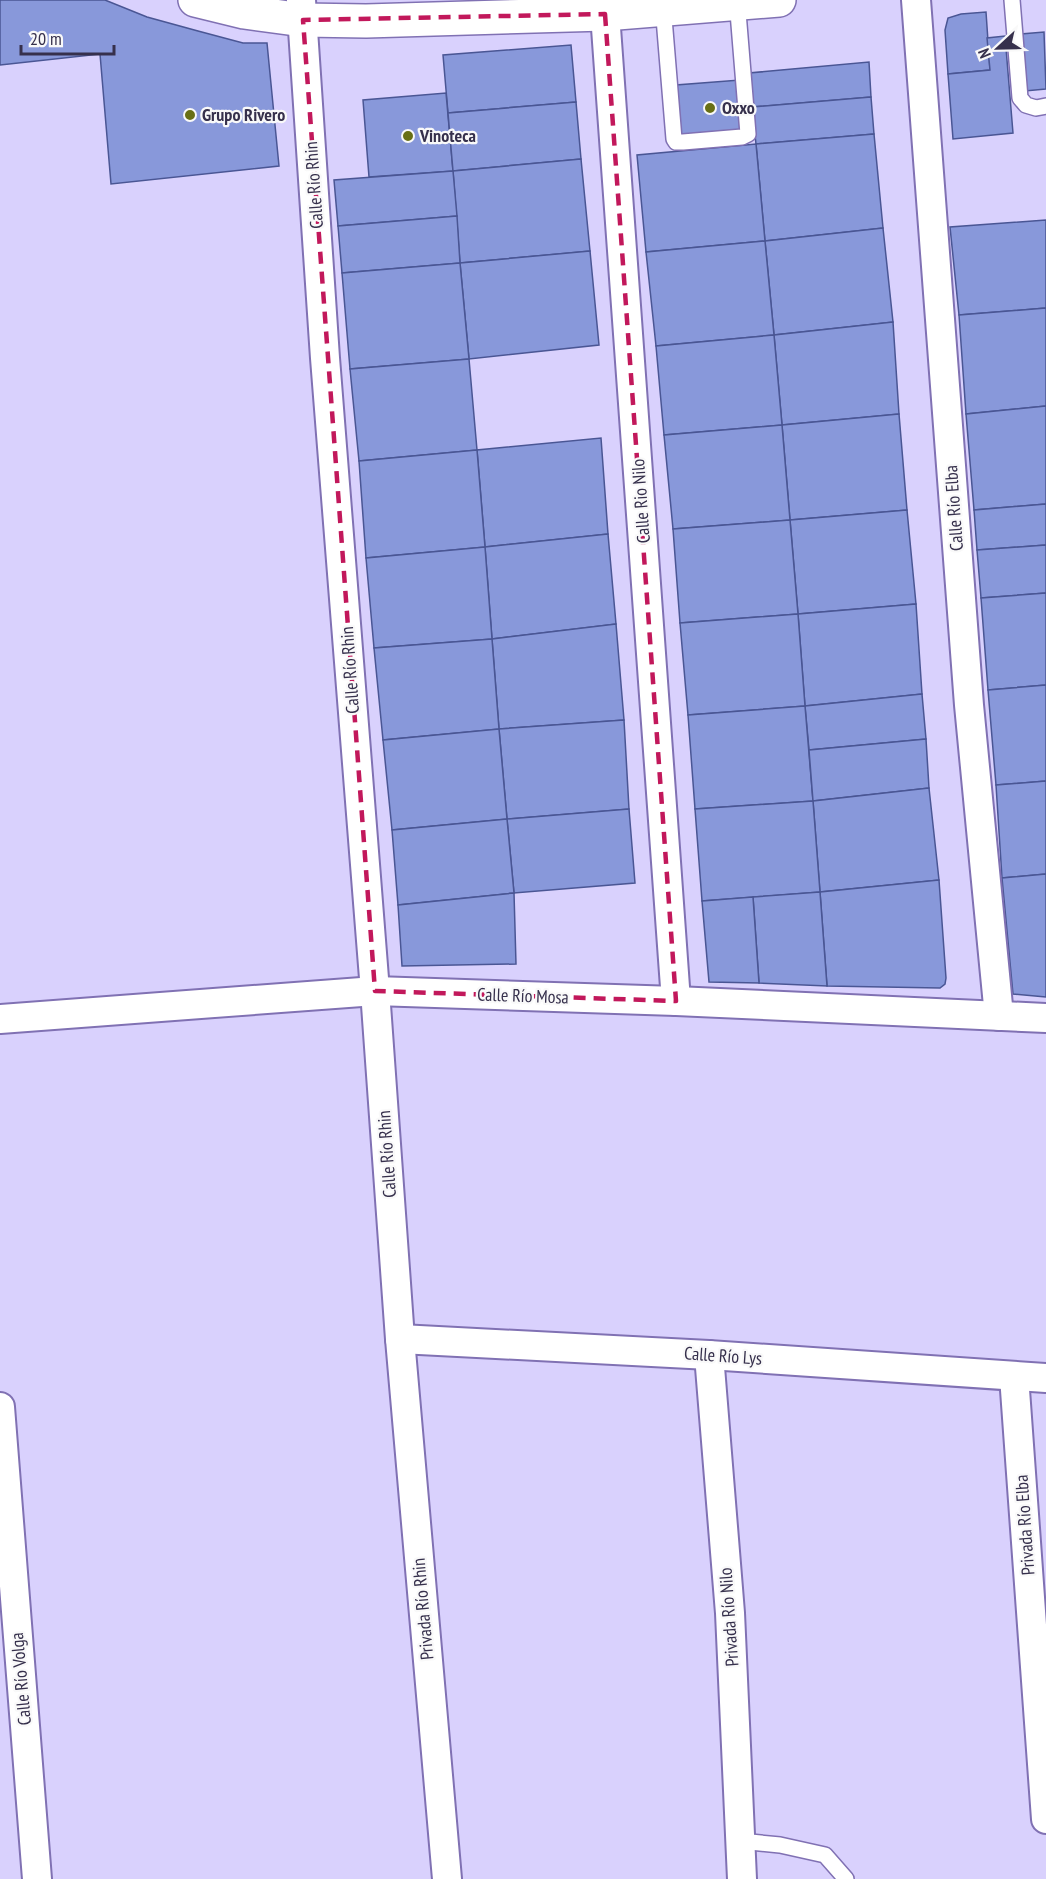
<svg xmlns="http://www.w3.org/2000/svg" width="1046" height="1879" viewBox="0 0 1046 1879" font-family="'PT Sans Narrow',sans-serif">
<rect width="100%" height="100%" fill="#d9d1fd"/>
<g fill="#8898da" stroke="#4a5694" stroke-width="1.5">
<path d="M0 0H105L147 17 198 31 243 43H267L279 166 111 184 100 54 0 65Z"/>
<path d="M986 12 990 70 948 74 945 30 948 18 961 14Z"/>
<path d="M1044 32 1046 89 1025 91 1021 34Z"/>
<path d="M1005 36 1013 133 953 139 948 74 990 70 987 38Z"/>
<path d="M571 45 576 102 448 113 443 55Z"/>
<path d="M869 62 871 97 752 107 749 73Z"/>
<path d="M740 80 745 131 680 137 676 85Z"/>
<path d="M446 93 453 171 369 177 363 100Z"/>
<path d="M871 97 874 134 756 144 752 107Z"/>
<path d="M576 102 581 159 453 171 448 113Z"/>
<path d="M874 134 883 228 765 241 756 144Z"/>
<path d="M756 144 765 241 646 252 637 155Z"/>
<path d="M581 159 590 251 460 263 453 171Z"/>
<path d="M453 171 457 216 338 226 334 180Z"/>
<path d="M457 216 460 263 342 273 338 226Z"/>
<path d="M1046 220V308L959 315 950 227Z"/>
<path d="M883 228 893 322 774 335 765 241Z"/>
<path d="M765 241 774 335 656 346 646 252Z"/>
<path d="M590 251 599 345 469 359 460 263Z"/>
<path d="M460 263 469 359 350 369 342 273Z"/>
<path d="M1046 308V406L966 414 959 315Z"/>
<path d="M893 322 899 414 782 425 774 335Z"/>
<path d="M774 335 782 425 664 435 656 346Z"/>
<path d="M469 359 477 450 359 461 350 369Z"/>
<path d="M1046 406V504L974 510 966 414Z"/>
<path d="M899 414 907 510 790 520 782 425Z"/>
<path d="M782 425 790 520 673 529 664 435Z"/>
<path d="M601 438 608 534 485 547 477 450Z"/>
<path d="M477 450 485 547 366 558 359 461Z"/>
<path d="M1046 504V545L977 550 974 510Z"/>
<path d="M907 510 916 604 798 614 790 520Z"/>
<path d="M790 520 798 614 680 623 673 529Z"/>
<path d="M608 534 616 624 492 639 485 547Z"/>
<path d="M1046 545V593L981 598 977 550Z"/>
<path d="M485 547 492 639 374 648 366 558Z"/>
<path d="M1046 593V685L988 690 981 598Z"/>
<path d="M916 604 922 694 805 706 798 614Z"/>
<path d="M798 614 805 706 688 715 680 623Z"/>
<path d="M616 624 624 720 499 729 492 639Z"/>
<path d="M492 639 499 729 383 740 374 648Z"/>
<path d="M1046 685V781L996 785 988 690Z"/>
<path d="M922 694 926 739 809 750 805 706Z"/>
<path d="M805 706 813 801 695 809 688 715Z"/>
<path d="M624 720 629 809 507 819 499 729Z"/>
<path d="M499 729 507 819 392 830 383 740Z"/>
<path d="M926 739 929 788 813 801 809 750Z"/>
<path d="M1046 781V874L1002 878 996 785Z"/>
<path d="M929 788 939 880 820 892 813 801Z"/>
<path d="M813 801 820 892 702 901 695 809Z"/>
<path d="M629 809 635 883 514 893 507 819Z"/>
<path d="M507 819 514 893 398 905 392 830Z"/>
<path d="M1046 874V997L1013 994 1002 878Z"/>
<path d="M939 880 946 978 945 984 940 988 827 986 820 892Z"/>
<path d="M820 892 827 986 759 983 753 897Z"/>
<path d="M514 893 516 964 402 966 398 905Z"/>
<path d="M753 897 759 983 709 982 702 901Z"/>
</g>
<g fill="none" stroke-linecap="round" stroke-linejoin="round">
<defs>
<g id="service">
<path d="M1012 0 1020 98 1026 105 1036 108 1046 106"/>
<path d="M663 6 674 139 676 142H683L742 137 748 134 737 0"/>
<path d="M740 1841 780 1845 825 1855 846 1879"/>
</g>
<g id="minor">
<path d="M301 0 325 358 375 991 400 1339 447 1879"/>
<path d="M604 0 676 1001"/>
<path d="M916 0 969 705 999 1016"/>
<path d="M0 1019 375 991 676 1001 1046 1018"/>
<path d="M400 1339 709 1355 1046 1378"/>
<path d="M709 1355 730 1613 742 1879"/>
<path d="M1014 1376 1046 1819"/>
<path d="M0 1407 37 1879"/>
</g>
<path id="secondary" d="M195 0 244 12 303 20 366 21 605 14 779 0"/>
</defs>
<use href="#service" stroke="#8071b3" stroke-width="18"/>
<use href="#minor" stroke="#8071b3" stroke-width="32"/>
<use href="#secondary" stroke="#8071b3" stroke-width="36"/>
<use href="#service" stroke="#fff" stroke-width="15"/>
<use href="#minor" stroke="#fff" stroke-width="28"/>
<use href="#secondary" stroke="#fff" stroke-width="33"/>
</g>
<path fill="none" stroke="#c2185b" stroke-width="4.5" stroke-dasharray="12 8" stroke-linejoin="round" d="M605 14 676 1001 375 991 303 20Z"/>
<g fill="#686f15" stroke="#f9f9f9" stroke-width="2">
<circle cx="710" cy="108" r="6"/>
<circle cx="190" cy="115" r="6"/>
<circle cx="408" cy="136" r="6"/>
</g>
<g text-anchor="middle" stroke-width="4.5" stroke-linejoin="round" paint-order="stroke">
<g font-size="18" font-weight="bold" fill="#36304c" stroke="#f9f9f9" text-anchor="start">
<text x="722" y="114">Oxxo</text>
<text x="202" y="121">Grupo Rivero</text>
<text x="420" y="142">Vinoteca</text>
</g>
<g font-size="18" fill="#36304c" stroke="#f9f9f9">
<text transform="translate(314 185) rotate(-94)" y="6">Calle Río Rhin</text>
<text transform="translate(641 501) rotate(-94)" y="6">Calle Rio Nilo</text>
<text transform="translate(954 508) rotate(-94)" y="6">Calle Río Elba</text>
<text transform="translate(350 670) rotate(-94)" y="6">Calle Río Rhin</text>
<text transform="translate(523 996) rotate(2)" y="6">Calle Río Mosa</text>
<text transform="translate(387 1154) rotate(-94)" y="6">Calle Río Rhin</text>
<text transform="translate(723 1356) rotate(4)" y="6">Calle Río Lys</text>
<text transform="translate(1025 1525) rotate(-94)" y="6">Privada Río Elba</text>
<text transform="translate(423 1609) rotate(-95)" y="6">Privada Río Rhin</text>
<text transform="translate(729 1617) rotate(-94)" y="6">Privada Río Nilo</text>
<text transform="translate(21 1679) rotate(-95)" y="6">Calle Río Volga</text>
</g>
</g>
<g transform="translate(998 48) rotate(248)" stroke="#f9f9f9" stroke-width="4.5" paint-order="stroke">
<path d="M0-4.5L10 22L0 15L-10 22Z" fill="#36304c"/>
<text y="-9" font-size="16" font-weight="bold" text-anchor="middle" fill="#36304c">N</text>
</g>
<path d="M21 45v9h93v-9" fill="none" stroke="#36304c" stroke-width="3"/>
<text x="30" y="45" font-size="18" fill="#36304c" stroke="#f9f9f9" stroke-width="4.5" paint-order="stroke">20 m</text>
</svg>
